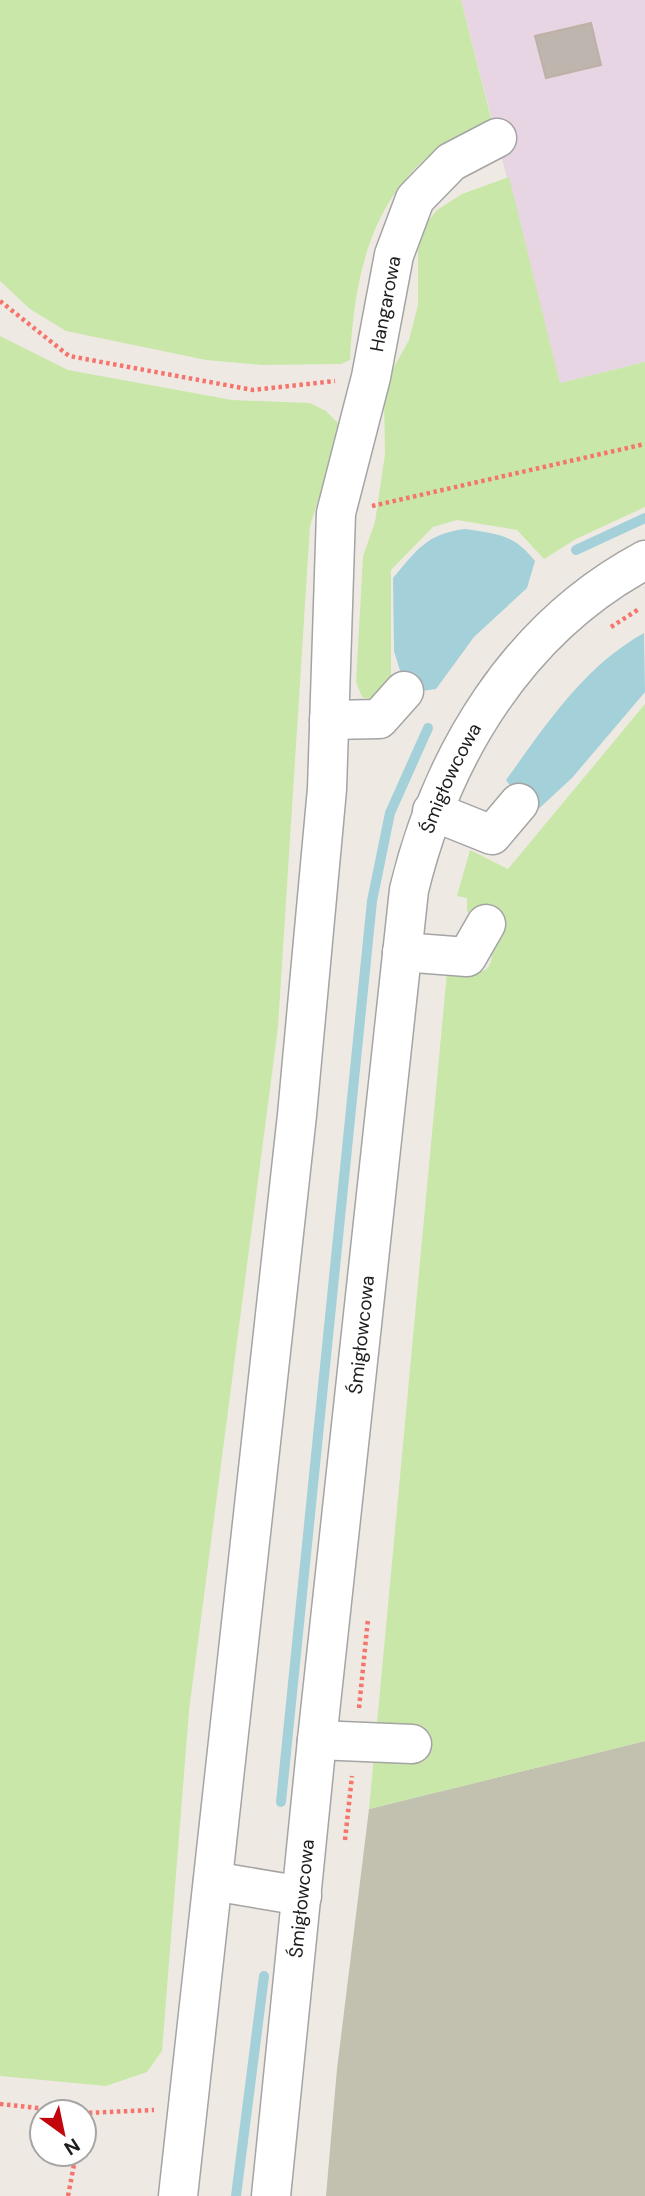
<svg xmlns="http://www.w3.org/2000/svg" width="645" height="2196" viewBox="0 0 645 2196" font-family="'DM Sans',sans-serif">
<rect width="100%" height="100%" fill="#eeeae3"/>
<path fill="#e7d5e4" d="M461 0H645V362L560 383Z"/>
<path fill="#c2c1af" d="M645 1741V2196H326L337 2069 369 1809Z"/>
<g fill="#cae7aa">
<path d="M0 0H461L492 122C475 130 454 137 439 148 370 198 354 279 350 360L341 364 262 365 206 360 66 331 30 309 0 281Z"/>
<path d="M509 177 560 383 645 362V507L576 539 544 559 517 530 457 520 433 527 391 570V678L379 697 370 699 362 697 356 682 363 556 375 522 385 454 384 395 390 374 409 340 418 305V250L425 225 437 210 462 194Z"/>
<path d="M0 336 68 370 232 400 310 403 326 411 338 423 334 449 310 526 278 1027 189 1711 162 2051 147 2072 106 2086 0 2076Z"/>
<path d="M645 704V1741L369 1809 447 972C509 977 482 962 501 924L467 912V898L457 896 470 850 508 869Z"/>
</g>
<g fill="#a4d0da">
<path d="M465 529C498 534 513 534 535 561L527 588 474 637 436 689 422 691 401 674 394 651 393 578C417 550 426 534 465 529Z"/>
<path d="M644 633 645 692 572 778 532 815 506 780C545 726 584 666 644 633Z"/>
</g>
<g fill="none" stroke-linecap="round" stroke-linejoin="round">
<g stroke="#a4d0da" stroke-width="10">
<path d="M576 550 645 518"/>
<path d="M281 1802 372 901 390 813 428 728"/>
<path d="M236 2196 264 1976"/>
</g>
</g>
<path fill="#beb5af" stroke="#bfb0a6" stroke-width="2" d="M591 23 601 65 546 78 535 36Z"/>
<g fill="none" stroke-linecap="round" stroke-linejoin="round">
<defs>
<g id="minor">
<path d="M329 720 379 719 404 691"/>
<path d="M432 811 492 835 519 803"/>
<path d="M402 952 467 957 486 924"/>
<path d="M317 1740 412 1744"/>
<path d="M213 1881 302 1896"/>
<path id="s1" d="M178 2196 297 1115 327 789 336 513 371 377 394 255 415 199 451 162 497 138"/>
<path id="s2" d="M271 2196 317 1740 409 890C442 754 518 628 645 560"/>
</g>
</defs>
<use href="#minor" stroke="#a4a4a4" stroke-width="41"/>
<g stroke="#f5756d" stroke-width="4.5" stroke-dasharray="3.5 3.5" stroke-linecap="butt">
<path d="M0 301 69 356 253 390 335 381"/>
<path d="M372 506 645 444"/>
<path d="M611 627 639 609"/>
<path d="M359 1708 368 1619"/>
<path d="M345 1840 352 1776"/>
<path d="M0 2104 76 2112"/>
<path d="M84 2116 85 2113 154 2110"/>
<path d="M68 2196 76 2154"/>
</g>
<use href="#minor" stroke="#fff" stroke-width="38"/>
</g>
<g text-anchor="middle" stroke-width="5" stroke-linejoin="round" paint-order="stroke">
<g font-size="19" fill="#1d1d1d" stroke="#fff">
<text dy="7" stroke="none"><textPath href="#s1" startOffset="1906">Hangarowa</textPath></text>
<text dy="7" stroke="none"><textPath href="#s2" startOffset="1433">Śmigłowcowa</textPath></text>
<text dy="7" stroke="none"><textPath href="#s2" startOffset="866">Śmigłowcowa</textPath></text>
<text dy="7" stroke="none"><textPath href="#s2" startOffset="299">Śmigłowcowa</textPath></text>
</g>
</g>
<g transform="translate(63 2133) rotate(147)"><circle r="33" fill="#ffffff" stroke="#a5a5a5" stroke-width="2"/>
<path d="M0-5L12 26L0 18L-12 26Z" fill="#c3060e"/>
<text y="-10" font-size="19" font-weight="bold" text-anchor="middle" fill="#1d1d1d">N</text>
</g>
</svg>
